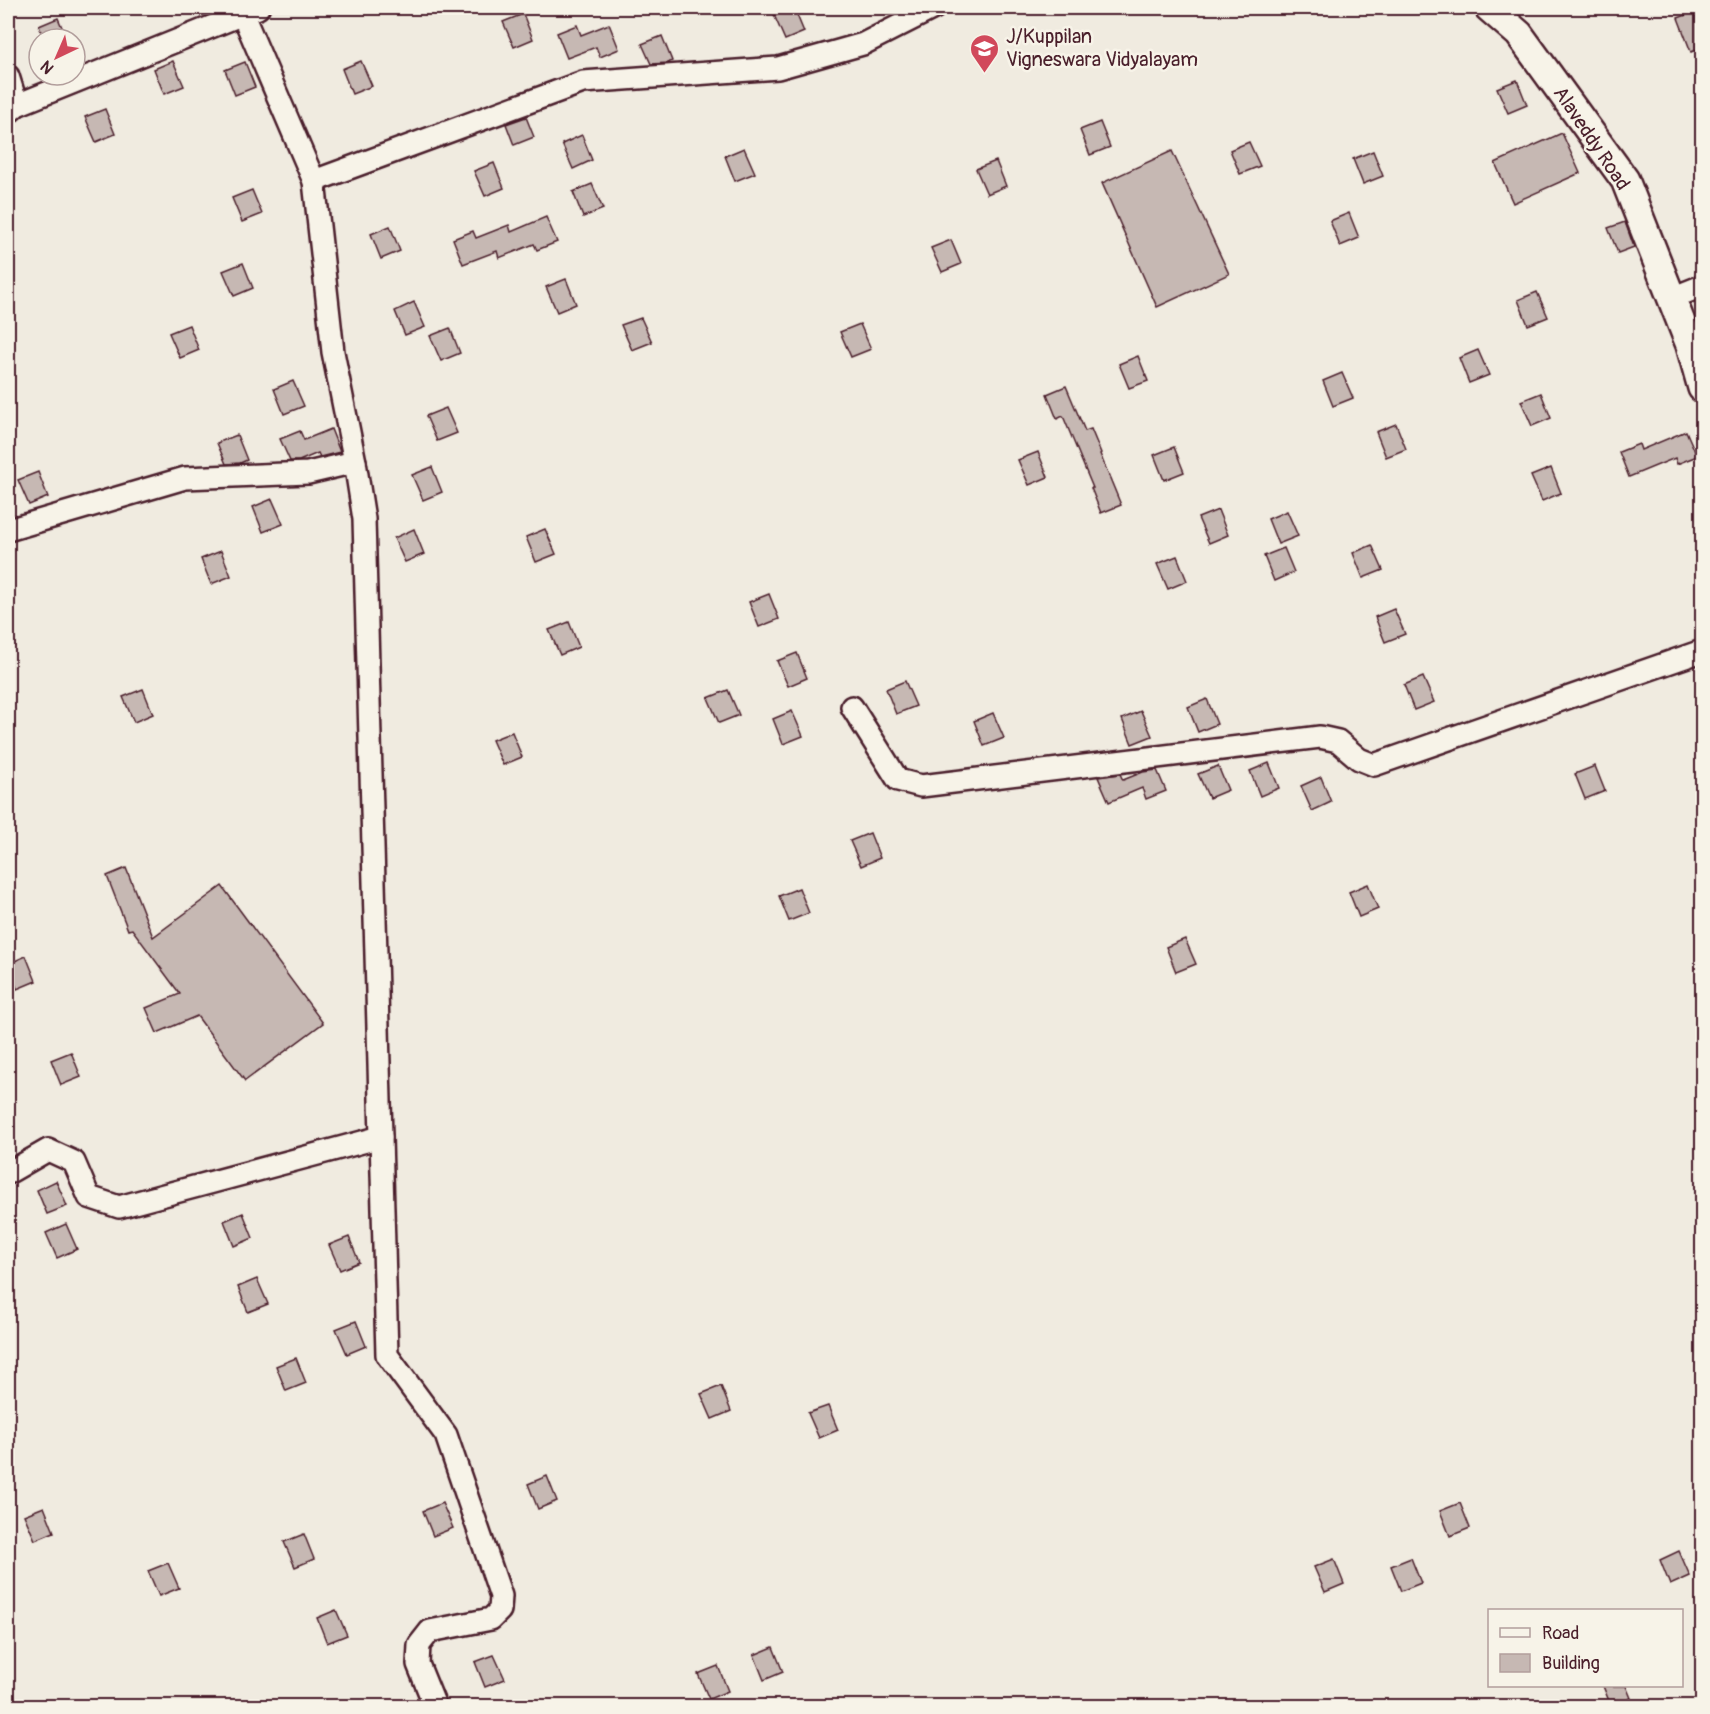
<svg xmlns="http://www.w3.org/2000/svg" width="1710" height="1714" viewBox="0 0 1710 1714" font-family="Pangolin,sans-serif">
<rect width="100%" height="100%" fill="#f0ebe0"/>
<filter id="ink" filterUnits="userSpaceOnUse"><feTurbulence type="fractalNoise" baseFrequency=".0167" numOctaves="2"/><feDisplacementMap in="SourceGraphic" scale="12" xChannelSelector="R" yChannelSelector="G"/><feConvolveMatrix kernelMatrix="1 2 1 2 8 2 1 2 1" color-interpolation-filters="sRGB"/></filter>
<g filter="url(#ink)">
<g fill="#c6b8b3" stroke="#4a1f2b" stroke-width="1.5">
<path d="M794 8 804 32 785 40 774 15Z"/>
<path d="M1702 9V48L1691 52 1678 18Z"/>
<path d="M523 14 533 39 514 47 503 22Z"/>
<path d="M58 18 67 39H44L39 26Z"/>
<path d="M609 24 619 49 600 57 596 47 567 58 557 33 577 25 581 35Z"/>
<path d="M662 36 672 61 668 63 651 64 642 44Z"/>
<path d="M173 61 184 86 164 94 154 69Z"/>
<path d="M361 61 372 86 352 94 342 69Z"/>
<path d="M245 62 255 87 235 95 225 70Z"/>
<path d="M1517 80 1527 105 1508 113 1497 88Z"/>
<path d="M105 109 115 134 96 142 85 117Z"/>
<path d="M526 117 534 137 514 145 506 124Z"/>
<path d="M1100 122 1110 147 1090 155 1080 130Z"/>
<path d="M1562 133 1580 173 1513 203 1495 163Z"/>
<path d="M582 135 592 160 573 169 562 144Z"/>
<path d="M1249 142 1260 166 1240 174 1230 150Z"/>
<path d="M744 148 755 173 735 181 725 156Z"/>
<path d="M1172 151 1229 274 1157 307 1102 183Z"/>
<path d="M1373 151 1383 176 1363 184 1353 159Z"/>
<path d="M996 161 1006 186 987 194 976 169Z"/>
<path d="M494 163 504 188 485 196 474 171Z"/>
<path d="M592 184 603 209 583 217 573 192Z"/>
<path d="M252 190 262 214 242 222 232 198Z"/>
<path d="M1349 213 1359 238 1340 246 1330 221Z"/>
<path d="M546 217 557 242 537 250 534 244 499 258 497 251 463 264 453 239 473 231 476 238 509 225 511 232Z"/>
<path d="M1625 222 1634 247 1618 253 1608 228Z"/>
<path d="M390 226 400 251 381 259 371 234Z"/>
<path d="M951 240 961 264 942 272 931 248Z"/>
<path d="M243 263 253 288 234 296 223 271Z"/>
<path d="M566 279 576 304 557 312 546 287Z"/>
<path d="M1537 292 1548 317 1528 325 1518 300Z"/>
<path d="M414 302 425 327 405 335 395 311Z"/>
<path d="M641 318 652 342 632 350 621 325Z"/>
<path d="M860 324 871 349 851 357 840 332Z"/>
<path d="M189 325 199 350 180 358 169 333Z"/>
<path d="M450 328 460 353 441 361 430 336Z"/>
<path d="M1478 350 1489 375 1469 383 1459 358Z"/>
<path d="M1138 356 1148 381 1129 388 1119 364Z"/>
<path d="M1342 373 1353 398 1333 406 1323 381Z"/>
<path d="M293 381 304 406 284 414 274 389Z"/>
<path d="M1066 386 1085 431 1091 429 1101 453 1100 454 1121 505 1101 513 1091 488H1093L1063 416 1057 419 1047 394Z"/>
<path d="M1541 393 1551 418 1532 426 1521 401Z"/>
<path d="M446 408 457 433 437 441 426 416Z"/>
<path d="M1396 424 1406 449 1386 457 1376 432Z"/>
<path d="M331 429 340 452 320 457 318 453 299 461H290L280 439 300 431 304 440Z"/>
<path d="M1686 431 1697 456 1677 464 1675 458 1629 477 1619 452 1639 444 1641 450Z"/>
<path d="M237 435 247 460 240 463 226 464 217 443Z"/>
<path d="M1174 447 1184 472 1164 480 1154 455Z"/>
<path d="M1038 452 1048 477 1029 485 1018 460Z"/>
<path d="M432 467 442 492 423 500 412 475Z"/>
<path d="M1551 468 1561 493 1542 501 1531 476Z"/>
<path d="M38 472 48 497 29 505 18 480Z"/>
<path d="M272 499 283 524 263 532 253 507Z"/>
<path d="M1218 510 1228 535 1209 543 1198 518Z"/>
<path d="M1287 511 1298 536 1278 544 1268 519Z"/>
<path d="M414 529 424 554 405 562 394 538Z"/>
<path d="M545 529 556 554 536 562 526 537Z"/>
<path d="M1372 545 1383 570 1363 578 1353 553Z"/>
<path d="M1284 548 1294 572 1274 581 1264 556Z"/>
<path d="M221 551 231 576 211 584 201 559Z"/>
<path d="M1177 556 1187 581 1168 589 1157 564Z"/>
<path d="M769 594 779 619 759 627 749 602Z"/>
<path d="M1394 609 1405 634 1385 642 1375 617Z"/>
<path d="M569 622 579 647 560 655 549 630Z"/>
<path d="M797 653 807 678 788 686 777 661Z"/>
<path d="M1423 677 1434 702 1414 710 1404 685Z"/>
<path d="M905 681 916 706 896 714 886 689Z"/>
<path d="M143 689 153 714 134 722 123 697Z"/>
<path d="M728 690 739 715 719 723 708 698Z"/>
<path d="M1207 699 1217 724 1198 732 1188 707Z"/>
<path d="M792 711 803 736 783 744 773 719Z"/>
<path d="M1141 711 1152 736 1132 744 1122 719Z"/>
<path d="M993 713 1004 738 984 746 974 721Z"/>
<path d="M512 732 522 757 503 765 492 740Z"/>
<path d="M1269 763 1279 788 1260 796 1250 771Z"/>
<path d="M1218 766 1228 790 1209 798 1198 774Z"/>
<path d="M1595 766 1605 791 1585 799 1575 774Z"/>
<path d="M1157 770 1166 791 1146 799 1142 788 1109 802 1098 777 1120 774 1123 780 1143 772Z"/>
<path d="M1321 777 1331 802 1312 811 1301 786Z"/>
<path d="M870 833 880 858 861 866 850 841Z"/>
<path d="M126 868 153 937 222 886 323 1023 245 1081 197 1016 157 1033 146 1008 180 994 132 929 128 930 107 876Z"/>
<path d="M1368 884 1378 909 1359 917 1349 892Z"/>
<path d="M799 888 809 913 789 921 779 896Z"/>
<path d="M1185 939 1196 964 1176 972 1166 947Z"/>
<path d="M26 956 36 981 17 989 8 964Z"/>
<path d="M71 1052 81 1077 61 1085 51 1060Z"/>
<path d="M56 1181 67 1206 47 1214 37 1190Z"/>
<path d="M243 1213 253 1238 234 1246 224 1221Z"/>
<path d="M66 1224 77 1249 57 1258 46 1233Z"/>
<path d="M349 1237 359 1262 340 1270 329 1245Z"/>
<path d="M257 1279 268 1304 248 1312 238 1287Z"/>
<path d="M356 1321 366 1346 347 1354 336 1329Z"/>
<path d="M296 1358 306 1383 286 1391 276 1366Z"/>
<path d="M721 1386 731 1411 712 1419 701 1394Z"/>
<path d="M828 1406 838 1430 819 1438 808 1413Z"/>
<path d="M547 1476 557 1501 538 1509 528 1484Z"/>
<path d="M442 1503 453 1528 433 1536 423 1511Z"/>
<path d="M1460 1503 1470 1528 1450 1536 1440 1511Z"/>
<path d="M44 1507 54 1532 35 1540 24 1515Z"/>
<path d="M304 1534 314 1559 295 1567 284 1542Z"/>
<path d="M1679 1551 1690 1576 1670 1585 1660 1560Z"/>
<path d="M1411 1558 1421 1583 1401 1591 1391 1566Z"/>
<path d="M1334 1559 1344 1584 1325 1592 1314 1567Z"/>
<path d="M168 1563 179 1588 159 1596 148 1571Z"/>
<path d="M336 1610 347 1635 327 1643 317 1618Z"/>
<path d="M773 1647 783 1672 764 1680 754 1655Z"/>
<path d="M494 1655 505 1679 485 1687 475 1662Z"/>
<path d="M718 1666 728 1691 709 1699 698 1674Z"/>
<path d="M1603 1686H1626L1631 1698 1611 1706Z"/>
</g>
<g fill="none" stroke-linecap="round" stroke-linejoin="round">
<defs>
<g id="minor">
<path d="M243 15 314 181"/>
<path d="M8 76 17 105"/>
<path d="M8 113 17 105 258 8"/>
<path d="M1672 298 1702 286"/>
<path d="M8 530 185 478 308 473 355 462"/>
<path d="M852 707 898 780 921 786 1320 737 1338 741 1359 759 1374 765 1702 651"/>
<path d="M8 1173 48 1150 74 1162 89 1197 119 1207 381 1137"/>
<path d="M435 1706 418 1664 419 1645 430 1631 491 1619 500 1610 501 1596 446 1435 387 1355 364 519 355 462 333 352 314 181 583 82 778 68 863 44 934 8"/>
</g>
<path id="tertiary" d="M1489 8 1519 34 1625 180 1690 345 1702 388"/>
</defs>
<use href="#minor" stroke="#4a1f2b" stroke-width="26"/>
<use href="#tertiary" stroke="#4a1f2b" stroke-width="32"/>
<use href="#minor" stroke="#f7f3e8" stroke-width="21"/>
<use href="#tertiary" stroke="#f7f3e8" stroke-width="27"/>
</g>
</g>
<defs>
<symbol id="school-pin" viewBox="-11 -11 22 30"><path d="M0 17L-7.5 6A9.5 9.5 0 1 1 7.5 6Z" fill="#d1495b" stroke="#f7f3e8"/><path d="M0-5L7-2L0 1L-7-2ZM-4 1L0 2.5L4 1V4Q0 6-4 4Z" fill="#fff"/></symbol>
</defs>
<g fill-rule="evenodd">
<use href="#school-pin" x="968" y="32" width="33" height="45"/>
</g>
<g text-anchor="middle" stroke-width="5" stroke-linejoin="round" paint-order="stroke">
<g font-size="20" fill="#4a1f2b" stroke="#f7f3e8" text-anchor="start">
<text x="1006" y="43">J/Kuppilan<tspan x="1006" dy="23">Vigneswara Vidyalayam</tspan></text>
</g>
<g font-size="20" fill="#4a1f2b" stroke="#f7f3e8">
<text transform="translate(1592 138) rotate(56)" y="7">Alaveddy Road</text>
</g>
</g>
<rect width="1710" height="1714" fill="none" stroke="#f7f3e8" stroke-width="30"/>
<rect x="15" y="15" width="1680" height="1684" fill="none" stroke="#4a1f2b" stroke-width="2" filter="url(#ink)"/>
<rect x="1488" y="1609" width="195" height="78" fill="#f7f3e8" stroke="#b29e9c" stroke-width="1.5"/>
<rect x="1500" y="1628" width="30" height="9" fill="#f7f3e8" stroke="#b29e9c" stroke-width="1.5"/>
<text x="1542" y="1639" font-size="18" fill="#4a1f2b">Road</text>
<rect x="1500" y="1654" width="30" height="18" fill="#c6b8b3" stroke="#b29e9c" stroke-width="1.5"/>
<text x="1542" y="1669" font-size="18" fill="#4a1f2b">Building</text>
<g transform="translate(57 57) rotate(224)"><circle r="28" fill="#f7f3e8" stroke="#b29e9c" stroke-width="1.5"/>
<path d="M0-4.5L10 22L0 15L-10 22Z" fill="#d1495b"/>
<text y="-9" font-size="16" font-weight="bold" text-anchor="middle" fill="#4a1f2b">N</text>
</g>
</svg>
